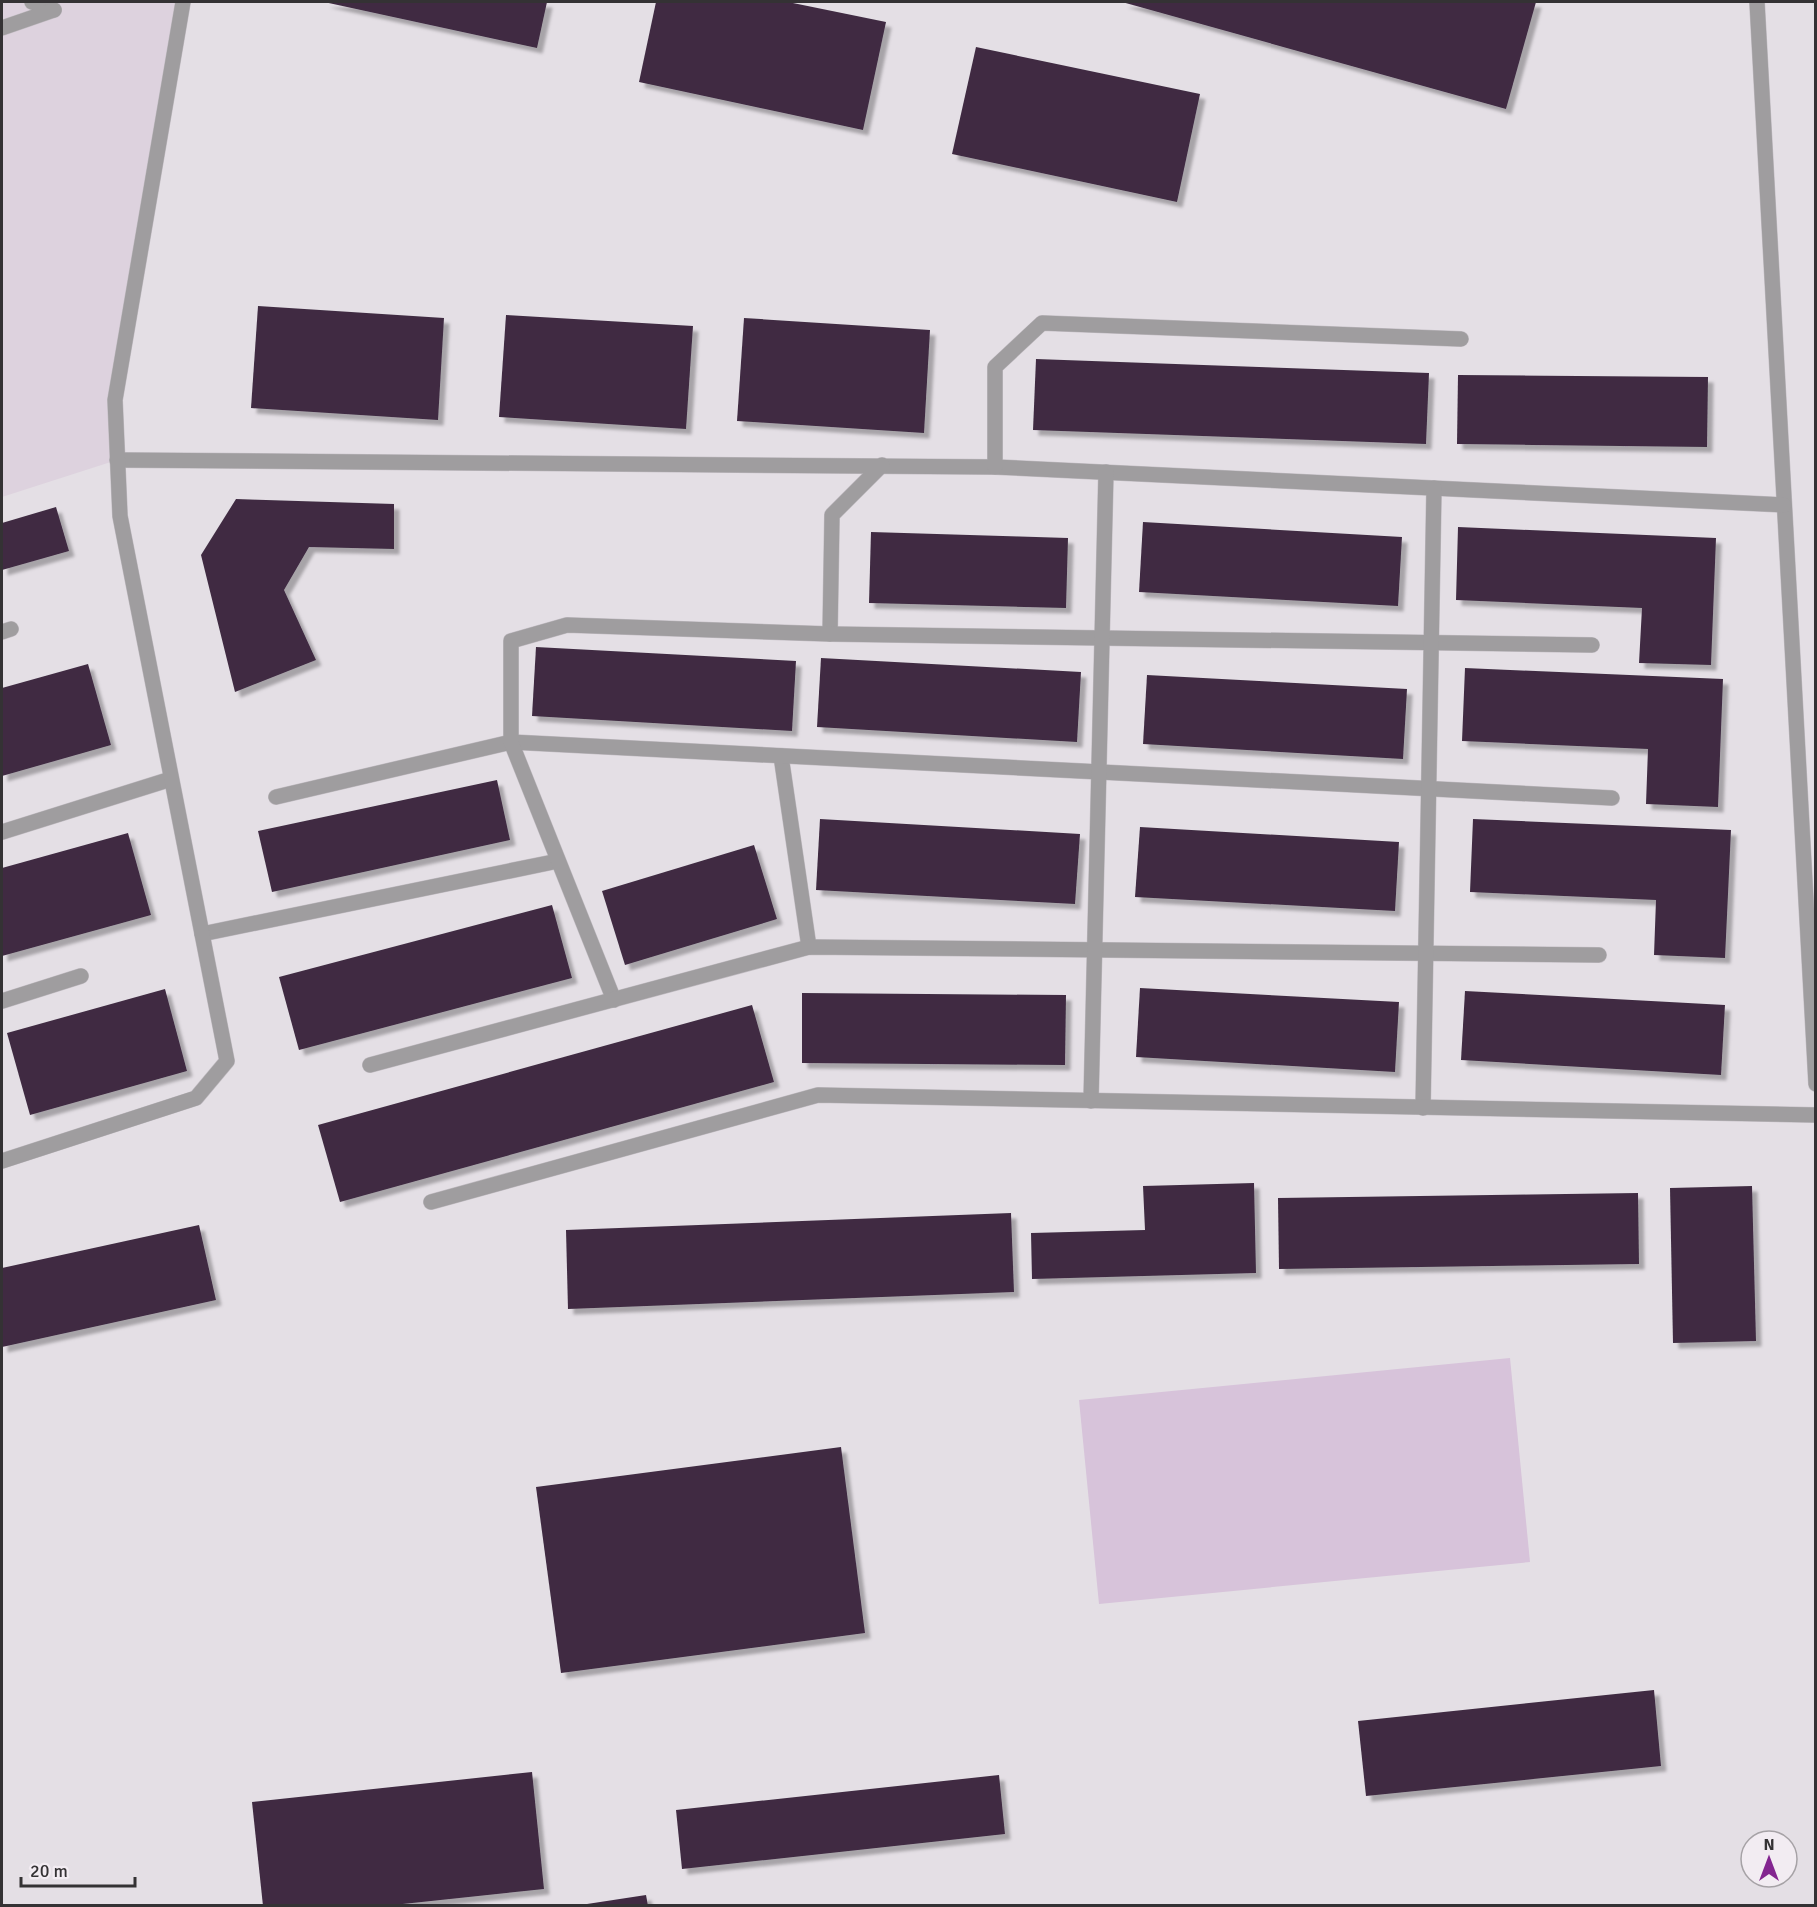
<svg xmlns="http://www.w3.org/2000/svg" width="1817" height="1907" viewBox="0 0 1817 1907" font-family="Signika,sans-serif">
<defs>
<filter id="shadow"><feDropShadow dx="5.5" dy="5.5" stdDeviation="1.5" flood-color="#0004"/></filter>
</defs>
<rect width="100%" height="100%" fill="#e4dfe5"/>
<path fill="#ddd2de" d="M2 2H183L115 400 117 460 2 497Z"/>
<path fill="#d7c3da" d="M1510 1358 1530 1562 1099 1604 1079 1400Z"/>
<g fill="#3f2c42" filter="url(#shadow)">
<path d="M324 2H547L537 48Z"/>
<path d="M656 2H788L886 22 863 130 639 82Z"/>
<path d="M1122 2H1536L1506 109Z"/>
<path d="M976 47 1200 94 1177 202 952 154Z"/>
<path d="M258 306 444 318 438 420 251 408Z"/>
<path d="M506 315 693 326 686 429 499 417Z"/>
<path d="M744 318 930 330 924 433 737 421Z"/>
<path d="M1036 359 1429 373 1426 444 1033 430Z"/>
<path d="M1458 375 1708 377 1707 447 1457 444Z"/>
<path d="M236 499 394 504V549L309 547 284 590 316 660 235 692 201 555Z"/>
<path d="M56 507 69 551 2 570V523Z"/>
<path d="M1143 522 1402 537 1398 606 1139 592Z"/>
<path d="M1458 527 1716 538 1711 665 1639 663 1642 608 1456 600Z"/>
<path d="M871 532 1068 538 1066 608 869 603Z"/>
<path d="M536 647 796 661 792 731 532 716Z"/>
<path d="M821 658 1081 672 1077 742 817 727Z"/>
<path d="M88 664 111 745 2 776V688Z"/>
<path d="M1465 668 1723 679 1718 807 1646 804 1648 749 1462 741Z"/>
<path d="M1147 675 1407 689 1403 759 1143 744Z"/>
<path d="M497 780 510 840 272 892 258 831Z"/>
<path d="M820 819 1080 834 1075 904 816 890Z"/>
<path d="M1473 819 1731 830 1725 958 1654 955 1656 900 1470 892Z"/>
<path d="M1140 827 1399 842 1395 911 1135 897Z"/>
<path d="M128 833 151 915 2 956V868Z"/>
<path d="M754 845 777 919 625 965 602 891Z"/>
<path d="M552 905 572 978 299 1050 279 977Z"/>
<path d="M1140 988 1399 1002 1395 1072 1136 1057Z"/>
<path d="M165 989 187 1071 30 1115 7 1033Z"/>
<path d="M1465 991 1725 1005 1721 1075 1461 1060Z"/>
<path d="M802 993 1066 995 1065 1065 802 1063Z"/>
<path d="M752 1005 774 1082 340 1202 318 1125Z"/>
<path d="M1254 1183 1256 1273 1032 1279 1031 1233 1145 1230 1143 1186Z"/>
<path d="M1752 1186 1756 1341 1673 1343 1670 1188Z"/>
<path d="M1638 1193 1639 1264 1279 1269 1278 1198Z"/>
<path d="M1011 1213 1014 1292 568 1309 566 1230Z"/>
<path d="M199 1225 216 1300 2 1347V1268Z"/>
<path d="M841 1447 865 1633 561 1673 536 1487Z"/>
<path d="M1654 1690 1661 1766 1366 1796 1358 1721Z"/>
<path d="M532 1772 544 1889 384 1906H263L252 1802Z"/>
<path d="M999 1775 1005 1834 682 1869 676 1810Z"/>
<path d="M646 1895 648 1906H587V1904Z"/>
</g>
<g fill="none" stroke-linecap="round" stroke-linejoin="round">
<defs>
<g id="minor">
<path d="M32 2 54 10"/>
<path d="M1757 2 1816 1084"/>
<path d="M2 28 54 10"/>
<path d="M117 460 995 467 1784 505"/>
<path d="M995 467V367L1042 323 1461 339"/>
<path d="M2 632 11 629"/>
<path d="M830 634 832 515 882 465"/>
<path d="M781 756 809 947"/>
<path d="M276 797 511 742 1612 798"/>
<path d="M2 832 171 779"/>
<path d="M202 934 558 861"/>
<path d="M614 1000 511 742V641L567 625 830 634 1592 645"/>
<path d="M2 1001 81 976"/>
<path d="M370 1065 809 947 1599 955"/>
<path d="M1091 1101 1106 472"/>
<path d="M1423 1108 1434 488"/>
<path d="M2 1161 196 1098 227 1061 120 516 115 400 183 2"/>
<path d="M431 1202 818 1095 1816 1115"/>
</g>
</defs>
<use href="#minor" stroke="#c1bcc2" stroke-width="16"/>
<use href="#minor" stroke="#9f9d9f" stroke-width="15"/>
</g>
<rect width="1817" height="1907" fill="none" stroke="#343234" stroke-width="6"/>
<g transform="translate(1769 1859)"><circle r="28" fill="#f2ecf2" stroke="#a6a2a6" stroke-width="1.5"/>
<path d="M0-4.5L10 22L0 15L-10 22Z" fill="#832590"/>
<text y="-9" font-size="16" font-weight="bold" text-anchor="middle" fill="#343234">N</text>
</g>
<path d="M21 1877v9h114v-9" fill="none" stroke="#343234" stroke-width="3"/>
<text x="30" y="1877" font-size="18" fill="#343234" stroke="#f2ecf2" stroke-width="4.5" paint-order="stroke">20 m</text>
</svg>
